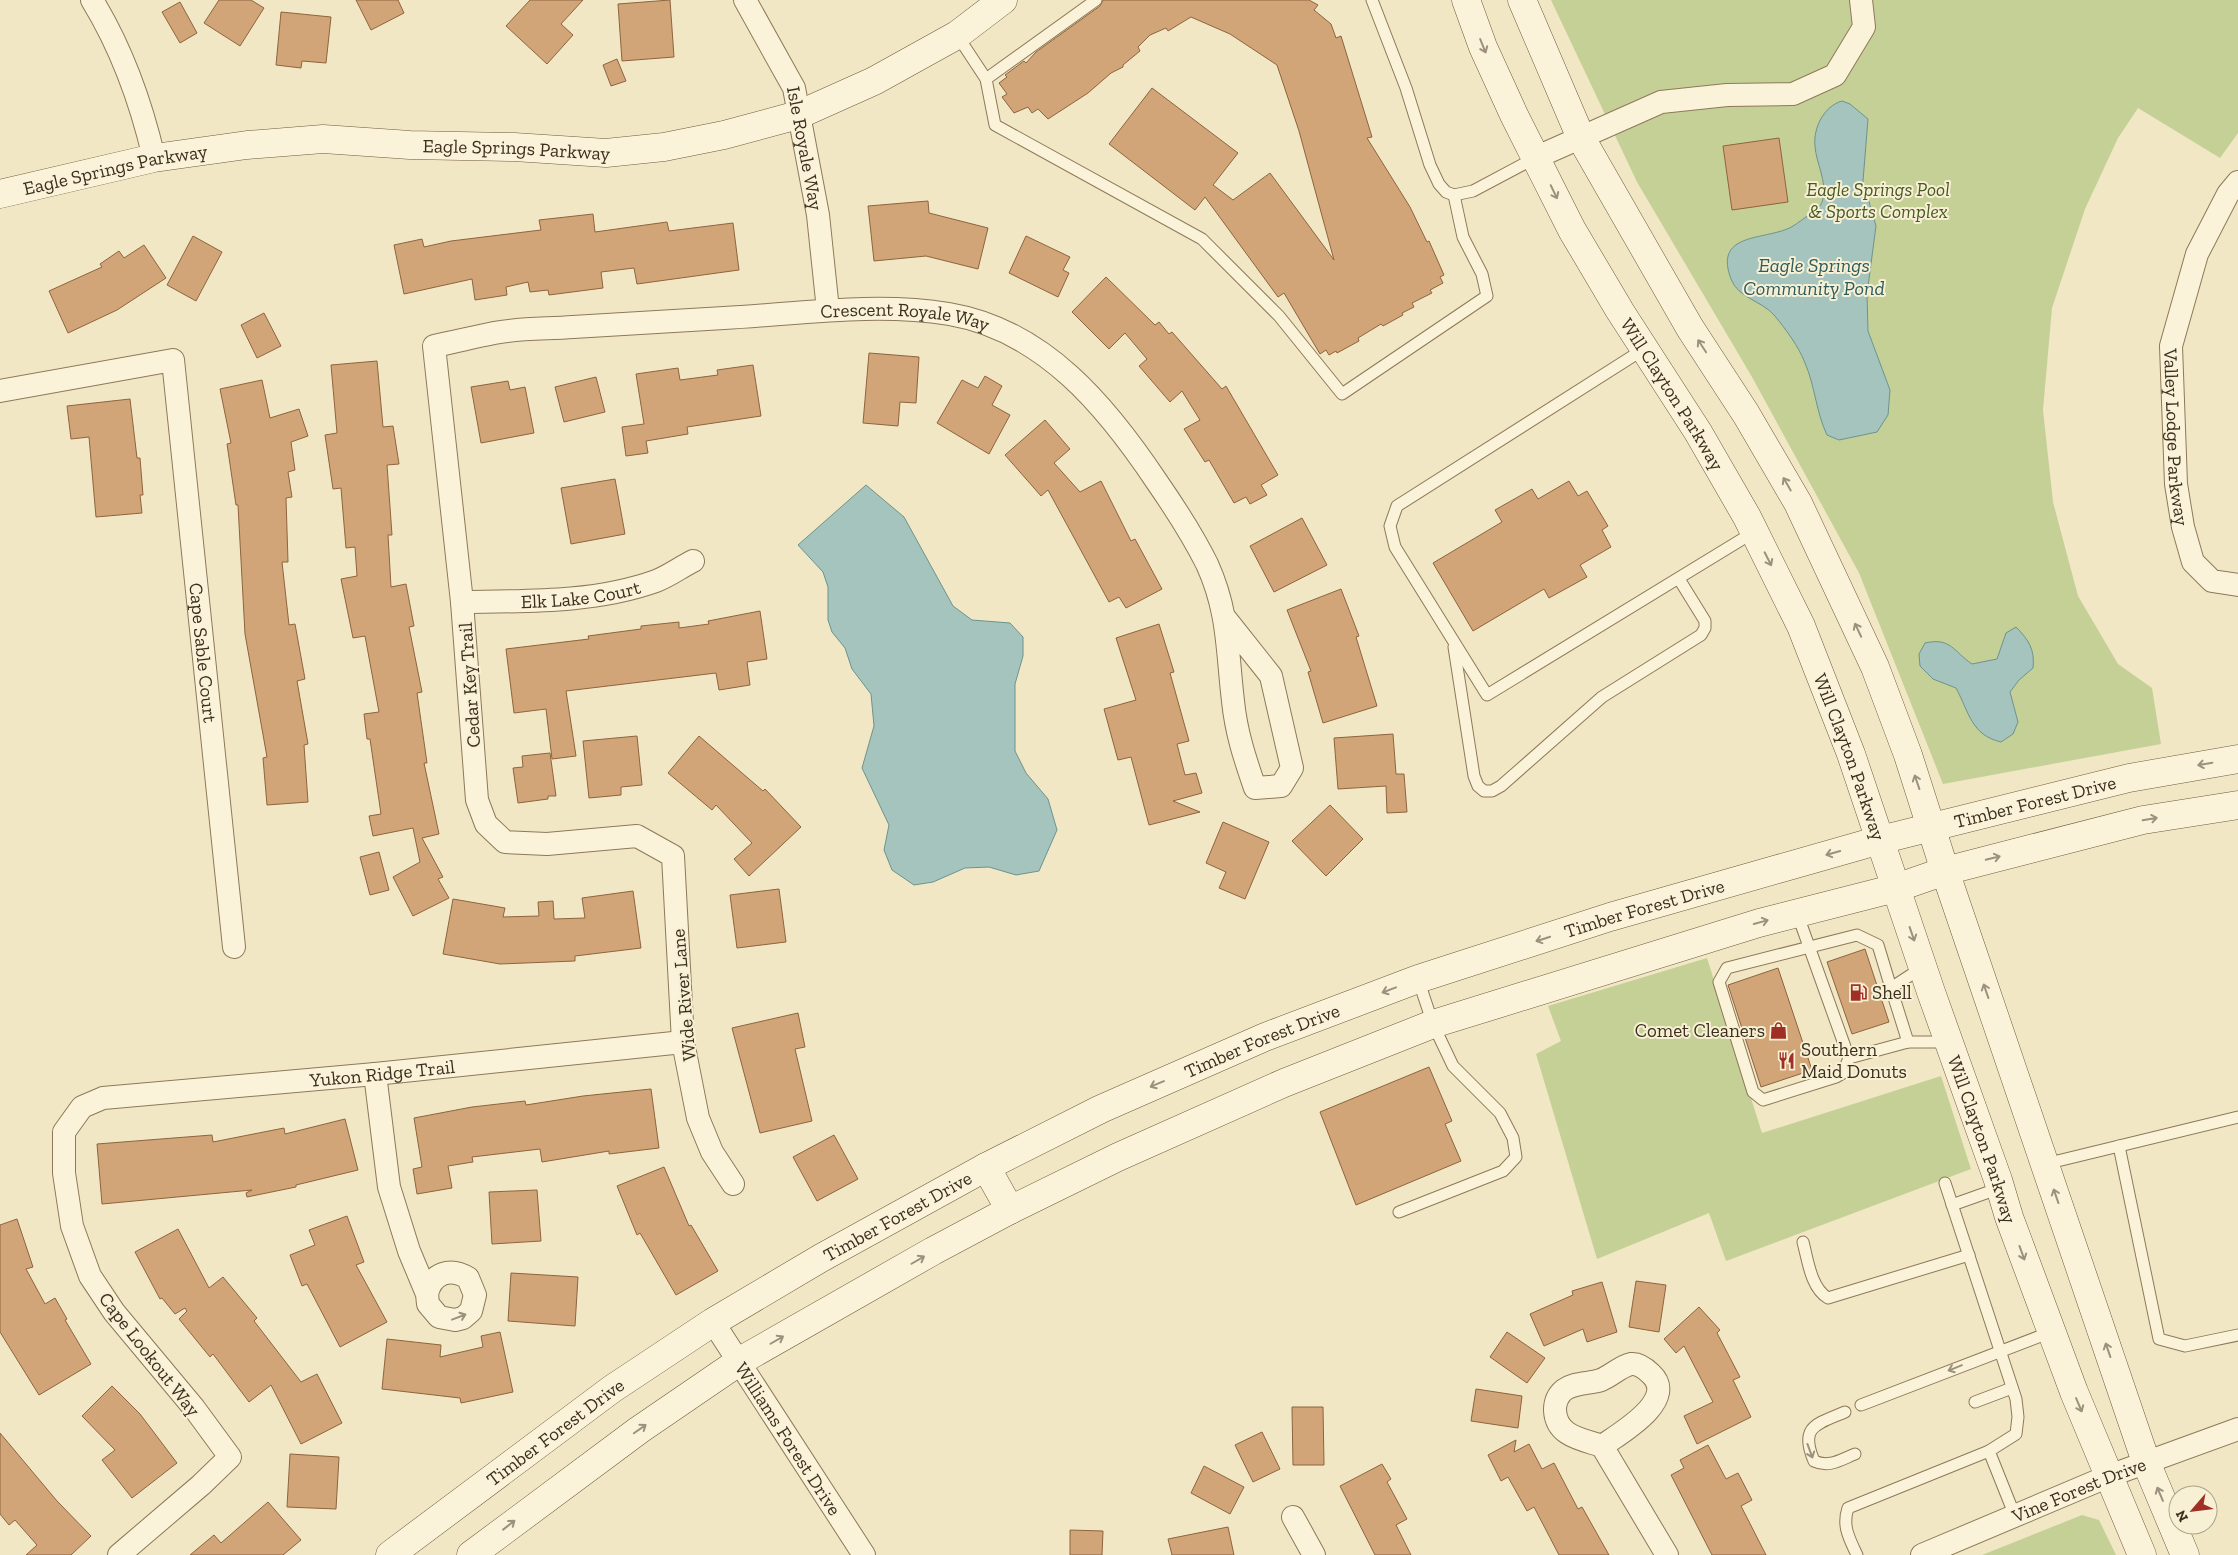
<svg xmlns="http://www.w3.org/2000/svg" width="2238" height="1555" viewBox="0 0 2238 1555" font-family="'Zilla Slab',serif">
<rect width="100%" height="100%" fill="#f1e7c4"/>
<g fill="#c5d097">
<path d="M1551 0H2238V133L2220 158 2138 108 2118 138 2085 209 2052 308 2043 410 2053 502 2078 596 2118 664 2152 688 2161 744 1943 784 1859 573 1752 377 1637 182Z"/>
<path d="M1707 958 1762 1133 1941 1076 1971 1169 1726 1261 1709 1213 1597 1259 1536 1054 1561 1041 1548 1006Z"/>
<path d="M2082 1515 2099 1520 2116 1555H1982Z"/>
</g>
<g fill="#a6c4be" stroke="#6c938d">
<path d="M1842 101 1850 104 1868 119 1863 181 1876 226 1867 294 1868 331 1890 390 1888 415 1877 432 1839 440 1827 435C1816 412 1815 386 1805 363 1799 347 1785 328 1774 315 1762 301 1738 298 1731 279 1714 234 1760 240 1787 229 1793 227 1800 221 1806 217 1813 213 1822 207 1823 198 1827 181 1816 163 1815 146 1813 128 1824 106 1842 101Z"/>
<path d="M866 485 904 517 953 606 972 620 1010 623 1023 637V656L1015 684V751L1026 773 1048 799 1057 830 1039 871 1016 875 989 867 965 868 933 882 914 885 892 870 884 850 889 825 862 768 874 726 871 694 852 669 845 648 832 632 828 620V587L823 572 798 545Z"/>
<path d="M2016 627C2029 640 2035 650 2033 668L2019 680 2010 692 2018 722 2013 734 2001 742C1971 735 1969 712 1956 688L1933 679 1920 666 1919 654 1925 643C1951 637 1954 652 1972 664L1997 659 2006 633Z"/>
</g>
<g fill="#d1a578" stroke="#8e643e">
<path d="M219 0H251L264 8 240 46 204 23Z"/>
<path d="M356 0H398L404 13 371 30Z"/>
<path d="M530 0H583L561 24 573 35 547 64 506 26Z"/>
<path d="M670 0 674 57 622 61 618 4Z"/>
<path d="M1103 0H1309L1318 5 1314 10 1331 24 1336 38 1341 36 1372 137 1367 138 1410 207 1427 242 1429 241 1444 275 1440 277 1443 283 1430 290 1432 293 1412 303 1414 307 1402 313 1403 315 1383 326 1381 324 1358 338 1359 341 1337 353 1336 351 1329 355 1326 350 1320 354 1284 293 1278 297 1205 197 1195 210 1109 144 1152 88 1238 153 1213 185 1233 200 1270 173 1334 260 1299 131 1277 65 1230 34 1191 17 1168 31 1166 28 1150 35 1138 47 1140 51 1123 65V67L1111 73 1088 93 1048 119 1038 109 1032 113 1028 107 1014 113 1002 97 1007 94 999 83 1007 77 1005 75 1024 61 1026 63 1036 52 1100 6Z"/>
<path d="M180 2 197 33 180 43 162 12Z"/>
<path d="M281 12 331 17 326 63 302 61 301 68 276 65Z"/>
<path d="M617 59 626 81 611 86 603 65Z"/>
<path d="M1779 138 1788 202 1732 210 1723 146Z"/>
<path d="M928 201 929 213 988 228 978 269 926 256 874 261 868 206Z"/>
<path d="M593 214 595 232 667 222 669 231 733 223 739 270 637 284 634 268 601 272 603 288 549 295 548 290 530 292 528 282 506 287 507 295 475 300 472 279 404 294 394 245 422 239 424 247 451 241 541 230 539 220Z"/>
<path d="M193 236 222 252 196 301 167 285Z"/>
<path d="M1026 236 1070 257 1063 270 1069 273 1058 297 1009 273Z"/>
<path d="M144 245 166 278 117 310 68 333 49 291 102 267 100 264 119 251 124 258Z"/>
<path d="M1106 277 1155 325 1159 322 1169 334 1172 332 1222 389 1226 386 1278 475 1261 485 1267 495 1250 504 1246 497 1234 503 1209 460 1205 462 1184 429 1200 420 1182 391 1170 402 1139 366 1147 359 1125 333 1109 349 1072 312Z"/>
<path d="M264 313 281 346 257 358 241 325Z"/>
<path d="M869 353 919 357 916 403 900 402 898 426 863 423Z"/>
<path d="M377 361 383 427 393 426 399 464 387 465 392 535H388L391 587 406 584 414 626 409 627 422 692 417 693 427 763H424L439 834 422 838 443 877 438 879 449 898 413 916 393 877 420 862 413 828 373 836 369 816 381 814 370 739H367L364 714 379 712 365 636 353 638 341 579 357 576 355 547 346 548 341 488 333 489 325 435 337 433 331 365Z"/>
<path d="M753 365 761 416 687 427 688 434 646 441 648 453 626 456 622 427 644 424 636 374 678 368 680 380 718 375 717 370Z"/>
<path d="M985 376 1002 386 992 405 1010 415 989 454 937 423 962 380 978 388Z"/>
<path d="M596 377 605 412 564 422 555 387Z"/>
<path d="M262 380 270 418 299 409 308 436 291 442 295 470 288 472 292 497 286 498 288 562H282L289 625 295 624 305 679 297 681 308 744 304 745 308 802 267 805 263 758 267 757 245 634 238 505H236L227 444 231 443 220 389Z"/>
<path d="M508 381 510 390 525 387 534 433 481 443 471 387Z"/>
<path d="M130 399 137 458H140L143 495H140L142 513 96 517 89 437 71 439 67 406Z"/>
<path d="M1045 420 1070 449 1054 463 1080 492 1101 481 1131 541 1135 539 1162 589 1126 608 1119 597 1109 602 1048 490 1041 496 1005 455Z"/>
<path d="M615 479 625 534 571 544 561 488Z"/>
<path d="M1569 481 1578 496 1587 491 1608 526 1602 530 1611 547 1580 565 1587 577 1549 598 1544 589 1473 631 1433 563 1502 522 1495 510 1532 489 1538 499Z"/>
<path d="M1302 518 1327 565 1274 592 1250 546Z"/>
<path d="M1341 589 1359 636 1356 637 1377 706 1323 723 1308 672 1311 671 1287 610Z"/>
<path d="M760 611 767 659 747 662 750 685 719 690 716 673 566 691 576 756 552 759 546 709 514 713 506 649 589 639 588 636 641 629V626L679 622V628L709 624 708 621Z"/>
<path d="M1159 624 1174 672 1170 673 1189 741 1177 744 1185 775 1196 773 1202 793 1173 801 1200 812 1149 825 1131 757 1118 760 1104 709 1136 700 1116 638Z"/>
<path d="M1393 734 1396 774H1404L1407 812 1387 813 1386 786 1338 789 1334 738Z"/>
<path d="M637 736 642 785 621 787V795L589 798 583 741Z"/>
<path d="M699 736 763 791 765 789 801 827 749 876 734 859 752 843 716 805 712 810 668 773Z"/>
<path d="M550 753 556 796H548V799L518 803 513 768 523 767 522 756Z"/>
<path d="M1330 805 1363 839 1326 876 1292 841Z"/>
<path d="M1223 822 1269 842 1245 899 1219 888 1226 872 1206 863Z"/>
<path d="M379 852 389 890 370 895 360 857Z"/>
<path d="M779 889 786 942 737 948 730 895Z"/>
<path d="M633 891 641 948 575 956V961L500 964 443 954 453 899 505 908 503 917 539 916 538 902 553 901 554 919 585 918 582 898Z"/>
<path d="M1865 949 1889 1022 1852 1034 1827 962Z"/>
<path d="M1778 968 1812 1070 1761 1087 1728 985Z"/>
<path d="M798 1013 805 1047 795 1049 812 1121 760 1133 732 1028Z"/>
<path d="M1429 1067 1452 1121 1445 1124 1461 1161 1356 1205 1320 1112Z"/>
<path d="M651 1089 659 1148 609 1154V1151L542 1162 540 1149 472 1157 473 1162 448 1166 452 1188 417 1194 413 1169 422 1167 414 1118 472 1107 525 1101 526 1105 583 1096Z"/>
<path d="M345 1119 358 1170 296 1185V1187L247 1197 246 1193 252 1190 102 1204 97 1144 212 1135 213 1142 284 1128 285 1134Z"/>
<path d="M834 1135 858 1179 817 1201 793 1157Z"/>
<path d="M664 1167 689 1226 691 1225 718 1271 676 1295 640 1233 637 1235 617 1186Z"/>
<path d="M537 1190 541 1241 492 1244 489 1192Z"/>
<path d="M347 1216 364 1262 356 1265 387 1322 340 1347 307 1284 302 1286 290 1255 315 1245 309 1230Z"/>
<path d="M17 1219 33 1267 26 1269 45 1304 55 1298 67 1319 65 1320 91 1364 39 1395 0 1332V1225Z"/>
<path d="M178 1229 209 1288 223 1277 257 1318 254 1321 301 1382 317 1374 342 1423 301 1444 271 1385 249 1402 213 1354 210 1357 179 1319 187 1311 185 1308 175 1314 162 1298 160 1299 135 1252Z"/>
<path d="M511 1273 578 1277 575 1326 508 1321Z"/>
<path d="M1636 1281 1666 1285 1659 1332 1629 1327Z"/>
<path d="M1602 1282 1617 1332 1587 1342 1583 1329 1544 1346 1530 1314 1573 1295 1572 1291Z"/>
<path d="M1699 1307 1720 1330 1717 1333 1740 1377 1733 1380 1751 1417 1697 1444 1684 1416 1713 1402 1684 1346 1676 1353 1664 1339Z"/>
<path d="M500 1332 513 1392 461 1403 460 1398 382 1389 387 1339 441 1345 440 1357 483 1347 481 1336Z"/>
<path d="M1507 1332 1545 1358 1527 1383 1490 1357Z"/>
<path d="M112 1386 140 1414 177 1463 132 1498 102 1460 115 1450 82 1416Z"/>
<path d="M1476 1389 1522 1396 1518 1428 1471 1421Z"/>
<path d="M1292 1407H1323L1324 1465H1293Z"/>
<path d="M1262 1432 1280 1469 1253 1482 1235 1445Z"/>
<path d="M0 1433 57 1501 91 1536 71 1555H26L37 1545 15 1520 9 1525 0 1514Z"/>
<path d="M1516 1440 1514 1452 1529 1444 1542 1469 1554 1463 1578 1509 1582 1507 1609 1555H1559L1534 1507 1527 1511 1508 1477 1501 1481 1488 1455Z"/>
<path d="M1708 1445 1726 1479 1738 1473 1752 1500 1741 1506 1766 1555H1712L1671 1475 1684 1468 1680 1460Z"/>
<path d="M290 1454 339 1457 336 1509 287 1507Z"/>
<path d="M1382 1464 1391 1479 1387 1482 1407 1519 1396 1525 1411 1555H1375L1340 1486Z"/>
<path d="M1204 1466 1244 1487 1230 1514 1191 1493Z"/>
<path d="M268 1502 301 1540 283 1555H190L214 1535 221 1543Z"/>
<path d="M1228 1527 1234 1555H1172L1168 1539Z"/>
<path d="M1070 1530 1103 1531 1102 1555H1070Z"/>
</g>
<g fill="none" stroke-linecap="round" stroke-linejoin="round">
<defs>
<g id="lane">
<path d="M1372 0 1406 88 1430 165 1439 184 1446 192 1454 195 1473 191 1535 158"/>
<path d="M957 35 986 79 995 125 1202 239 1279 316 1342 394 1487 296 1482 274 1463 237 1454 195"/>
<path d="M986 79 1096 0"/>
<path d="M1644 349 1397 506 1390 526 1395 547 1487 695 1754 532"/>
<path d="M1454 647 1474 776 1478 786 1484 791H1492L1501 786 1602 697 1701 635 1705 628V621L1679 579"/>
<path d="M1797 913 1849 1058 1908 1042"/>
<path d="M1923 967 1891 988 1908 1042H1949"/>
<path d="M1849 1058 1843 1073 1836 1077 1763 1100 1753 1092 1719 982 1727 968 1857 935 1878 945 1891 988"/>
<path d="M2119 1146 2159 1339 2185 1346 2238 1335"/>
<path d="M2045 1164 2238 1117"/>
<path d="M1945 1183 2016 1399 2018 1417 2016 1434 1989 1451 2015 1516"/>
<path d="M1952 1205 2000 1188"/>
<path d="M1399 1212 1503 1171 1516 1157 1513 1138 1500 1113 1453 1066 1433 1024 1418 979"/>
<path d="M1803 1242C1808 1261 1811 1288 1828 1298L1969 1255"/>
<path d="M1975 1402 2012 1388"/>
<path d="M1861 1405 2051 1332"/>
<path d="M1845 1412C1817 1424 1799 1426 1814 1461 1829 1468 1840 1460 1855 1454"/>
<path d="M1857 1555C1849 1538 1842 1526 1848 1508L1989 1451"/>
</g>
<g id="street">
<path d="M92 0C122 49 141 102 154 158"/>
<path id="s1" d="M745 0 794 88 818 215 828 310"/>
<path d="M1537 157 1661 102 1727 95 1793 94 1835 75 1864 27 1861 0"/>
<path id="s2" d="M2238 182 2228 194 2197 254 2171 346 2176 484 2183 527 2193 562 2212 581 2238 585"/>
<path id="s3" d="M0 391 173 360 234 947"/>
<path id="s4" d="M462 602C526 601 595 603 656 581 669 576 681 567 693 561"/>
<path d="M375 1074 389 1187 409 1251 427 1294 428 1304 439 1317 455 1320 463 1318 471 1311 475 1295 468 1278C450 1267 432 1273 427 1294"/>
<path id="s5" d="M733 1184 712 1152 698 1118 683 1042 673 856 637 836 547 844 505 842 486 824 477 800 462 602 434 346C454 342 474 337 494 333 520 328 547 329 573 327 623 324 674 321 724 318 799 314 874 302 949 314 1044 330 1107 407 1157 482 1175 508 1193 536 1207 564 1229 612 1227 651 1233 701 1236 732 1245 759 1255 788L1281 786 1292 768 1271 676 1225 618"/>
<path id="s6" d="M713 1322 864 1555"/>
<path d="M1602 1446C1619 1434 1679 1400 1651 1374 1646 1369 1639 1363 1631 1364 1621 1366 1611 1376 1601 1380 1589 1384 1575 1382 1564 1390 1558 1395 1555 1401 1555 1410 1556 1436 1581 1439 1602 1446L1667 1555"/>
<path d="M1293 1517 1314 1555"/>
<path id="s7" d="M119 1555 201 1485 230 1457 194 1408 114 1312 90 1276 72 1226 64 1173V1132L82 1107 103 1098 375 1074 683 1042"/>
<path id="s8" d="M1922 1555 2109 1476 2238 1429"/>
</g>
<g id="secondary">
<path id="s9" d="M1466 0 1483 47 1514 115 1572 230 1620 311 1698 432 1747 517 1801 626 1851 754 1931 992 1998 1180 2009 1217 2074 1392 2142 1555"/>
<path d="M1522 0 1581 138 1690 328 1746 414 1798 503 1875 667 1908 755 1945 871 2146 1462 2185 1555"/>
<path id="s10" d="M0 194 154 158 247 145 323 139 410 145 514 147 606 153 664 147 724 135 798 115 874 81 957 35 1003 0"/>
<path d="M986 1167 1010 1210"/>
<path id="s11" d="M390 1555 612 1389 713 1322 821 1258 986 1167 1101 1109 1265 1037 1418 979 1610 917 1778 869 1880 840 2129 778 2238 759"/>
<path d="M471 1555 639 1430 740 1361 933 1251 1010 1210 1118 1157 1284 1083 1433 1024 1759 923 1896 888 1945 871 2143 820 2238 805"/>
</g>
</defs>
<use href="#lane" stroke="#8d7959" stroke-width="13"/>
<use href="#street" stroke="#8d7959" stroke-width="24"/>
<use href="#secondary" stroke="#6f5a3c" stroke-width="29"/>
<use href="#lane" stroke="#fbf3d9" stroke-width="11"/>
<use href="#street" stroke="#fbf3d9" stroke-width="22"/>
<use href="#secondary" stroke="#fbf3d9" stroke-width="28"/>
</g>
<defs><path id="oneway-shaft" d="M-6 0H5M1.5-3L5.5 0L1.5 3" fill="none" stroke-width="1.6" stroke-linecap="round" stroke-linejoin="round" transform="scale(1.25)"/></defs>
<g stroke="#9c917c">
<use href="#oneway-shaft" transform="translate(1483 46) rotate(68)"/>
<use href="#oneway-shaft" transform="translate(1554 192) rotate(64)"/>
<use href="#oneway-shaft" transform="translate(1702 346) rotate(-123)"/>
<use href="#oneway-shaft" transform="translate(1787 484) rotate(-120)"/>
<use href="#oneway-shaft" transform="translate(1768 559) rotate(63)"/>
<use href="#oneway-shaft" transform="translate(1858 630) rotate(-115)"/>
<use href="#oneway-shaft" transform="translate(2205 764) rotate(170)"/>
<use href="#oneway-shaft" transform="translate(1917 782) rotate(-109)"/>
<use href="#oneway-shaft" transform="translate(2150 819) rotate(-10)"/>
<use href="#oneway-shaft" transform="translate(1833 853) rotate(164)"/>
<use href="#oneway-shaft" transform="translate(1993 858) rotate(-14)"/>
<use href="#oneway-shaft" transform="translate(1761 922) rotate(-15)"/>
<use href="#oneway-shaft" transform="translate(1912 934) rotate(71)"/>
<use href="#oneway-shaft" transform="translate(1543 939) rotate(162)"/>
<use href="#oneway-shaft" transform="translate(1389 990) rotate(159)"/>
<use href="#oneway-shaft" transform="translate(1986 991) rotate(-109)"/>
<use href="#oneway-shaft" transform="translate(1157 1084) rotate(157)"/>
<use href="#oneway-shaft" transform="translate(2056 1196) rotate(-109)"/>
<use href="#oneway-shaft" transform="translate(2022 1253) rotate(70)"/>
<use href="#oneway-shaft" transform="translate(918 1260) rotate(-30)"/>
<use href="#oneway-shaft" transform="translate(459 1317) rotate(-21)"/>
<use href="#oneway-shaft" transform="translate(777 1340) rotate(-30)"/>
<use href="#oneway-shaft" transform="translate(2108 1350) rotate(-109)"/>
<use href="#oneway-shaft" transform="translate(1955 1368) rotate(158)"/>
<use href="#oneway-shaft" transform="translate(2079 1405) rotate(67)"/>
<use href="#oneway-shaft" transform="translate(640 1429) rotate(-35)"/>
<use href="#oneway-shaft" transform="translate(1810 1451) rotate(70)"/>
<use href="#oneway-shaft" transform="translate(2160 1494) rotate(-113)"/>
<use href="#oneway-shaft" transform="translate(509 1525) rotate(-38)"/>
</g>
<defs>
<symbol id="fuel-bare" viewBox="-9 -9 18 18"><path d="M-5.5-6h7V0h2V4h1.3V-2.5L3-4.5l.8-.8L6-3V5H2.5V1h-1V6h-7ZM-4.2-4.7v3.2H.2V-4.7Z" fill="#a02f26" stroke="#f8f0d5" stroke-width="2.5" paint-order="stroke"/></symbol>
<symbol id="shop-bare" viewBox="-9 -9 18 18"><path d="M-5-2.5h2.3a2.7 3.5 0 0 1 5.4 0H5L5.5 6h-11ZM-1.5-2.5h3a1.5 2.3 0 0 0-3 0Z" fill="#a02f26" stroke="#f8f0d5" stroke-width="2.5" paint-order="stroke"/></symbol>
<symbol id="restaurant-bare" viewBox="-9 -9 18 18"><path d="M-5-6h1v4h1v-4h1v4h1v-4h1v5L-1.5 .5V6h-2V.5L-5-1ZM5-6V6H3V1.5H1.5Q1.5-4 5-6Z" fill="#a02f26" stroke="#f8f0d5" stroke-width="2.5" paint-order="stroke"/></symbol>
</defs>
<g fill-rule="evenodd">
<use href="#fuel-bare" x="1846" y="980" width="25" height="25"/>
<use href="#shop-bare" x="1766" y="1018" width="25" height="25"/>
<use href="#restaurant-bare" x="1774" y="1048" width="25" height="25"/>
</g>
<g text-anchor="middle" stroke-width="4" stroke-linejoin="round" paint-order="stroke">
<g font-size="19" fill="#3c2f1e" stroke="#f8f0d5">
<text dy="7" stroke="none"><textPath href="#s10" startOffset="522">Eagle Springs Parkway</textPath></text>
<text dy="7" stroke="none"><textPath href="#s1" startOffset="162">Isle Royale Way</textPath></text>
<text dy="7" stroke="none"><textPath href="#s10" startOffset="118">Eagle Springs Parkway</textPath></text>
<text dy="7" stroke="none"><textPath href="#s5" startOffset="1494">Crescent Royale Way</textPath></text>
<text dy="7" stroke="none"><textPath href="#s9" startOffset="446">Will Clayton Parkway</textPath></text>
<text dy="7" stroke="none"><textPath href="#s2" startOffset="270">Valley Lodge Parkway</textPath></text>
<text dy="7" stroke="none"><textPath href="#s4" startOffset="119">Elk Lake Court</textPath></text>
<text dy="7" stroke="none"><textPath href="#s3" startOffset="470">Cape Sable Court</textPath></text>
<text transform="translate(469 685) rotate(-94)" y="7">Cedar Key Trail</text>
<text dy="7" stroke="none"><textPath href="#s9" startOffset="851">Will Clayton Parkway</textPath></text>
<text dy="7" stroke="none"><textPath href="#s11" startOffset="1826">Timber Forest Drive</textPath></text>
<text dy="7" stroke="none"><textPath href="#s11" startOffset="1421">Timber Forest Drive</textPath></text>
<text transform="translate(683 995) rotate(-95)" y="7">Wide River Lane</text>
<text dy="7" stroke="none"><textPath href="#s11" startOffset="1016">Timber Forest Drive</textPath></text>
<text dy="7" stroke="none"><textPath href="#s7" startOffset="859">Yukon Ridge Trail</textPath></text>
<text dy="7" stroke="none"><textPath href="#s9" startOffset="1256">Will Clayton Parkway</textPath></text>
<text dy="7" stroke="none"><textPath href="#s11" startOffset="611">Timber Forest Drive</textPath></text>
<text transform="translate(150 1354) rotate(52)" y="7">Cape Lookout Way</text>
<text dy="7" stroke="none"><textPath href="#s11" startOffset="206">Timber Forest Drive</textPath></text>
<text dy="7" stroke="none"><textPath href="#s6" startOffset="139">Williams Forest Drive</textPath></text>
<text dy="7" stroke="none"><textPath href="#s8" startOffset="170">Vine Forest Drive</textPath></text>
</g>
<g font-size="19" font-style="italic" fill="#485a23" stroke="#f8f0d5">
<text x="1878" y="196">Eagle Springs Pool<tspan x="1878" dy="22">&amp; Sports Complex</tspan></text>
</g>
<g font-size="19" fill="#3c2f1e" stroke="#f8f0d5" text-anchor="start">
<text x="1872" y="999">Shell</text>
<text x="1765" y="1037" text-anchor="end">Comet Cleaners</text>
<text x="1801" y="1056">Southern<tspan x="1801" dy="22">Maid Donuts</tspan></text>
</g>
<g font-size="20" font-style="italic" fill="#2d5c5d" stroke="#f8f0d5">
<text x="1814" y="272">Eagle Springs<tspan x="1814" dy="23">Community Pond</tspan></text>
</g>
</g>
<g transform="translate(2193 1510) rotate(242)"><circle r="24" fill="#f8f0d5" stroke="#ada38c"/>
<path d="M0-4L9 19L0 12L-9 19Z" fill="#a02f26"/>
<text y="-8" font-size="14" font-weight="bold" text-anchor="middle" fill="#3c2f1e">N</text>
</g>
</svg>
